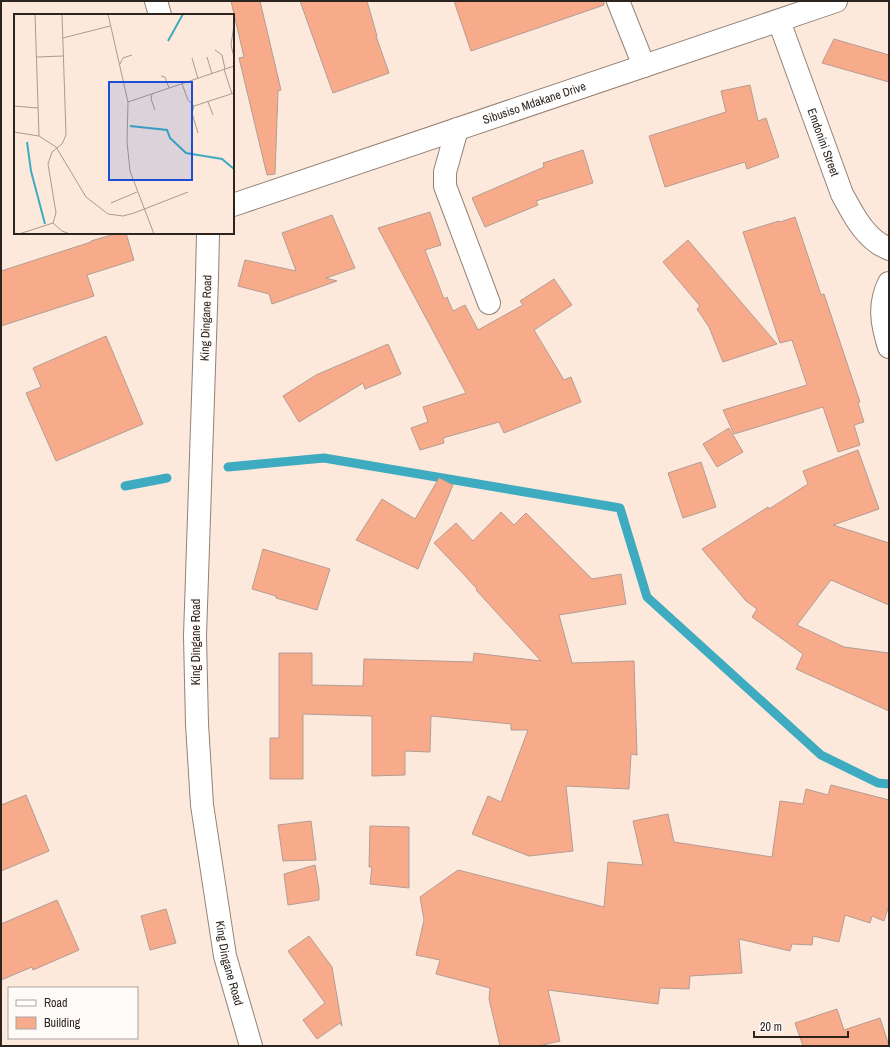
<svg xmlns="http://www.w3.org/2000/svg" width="890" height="1047" viewBox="0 0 890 1047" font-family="'Archivo Narrow',sans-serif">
<rect width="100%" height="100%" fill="#fde9db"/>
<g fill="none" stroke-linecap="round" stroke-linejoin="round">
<g stroke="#3fabc1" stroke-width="9">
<path d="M228 467 324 458 620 508 647 597 821 755 878 783 889 784"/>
<path d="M125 486 167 478"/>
</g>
</g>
<g fill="#f8ab8b" stroke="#b39d94">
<path d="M231 1H260L281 90 278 91 275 174 267 175 239 58 244 57Z"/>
<path d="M300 1H367L377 36H376L389 73 333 93Z"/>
<path d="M454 1H604V5L471 51Z"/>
<path d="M834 39 889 55V82L822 63Z"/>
<path d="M750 85 758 121 766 118 779 157 747 169 745 162 665 187 649 136 726 112 721 91Z"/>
<path d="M583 150 593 183 536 201 538 205 485 227 472 198 544 167 543 163Z"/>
<path d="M430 212 441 245 425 250 444 299 447 297 453 311 465 305 478 330 523 305 520 301 554 279 572 305 534 330 564 380 571 377 581 402 504 433 499 422 443 438 444 443 420 450 411 428 428 422 423 407 466 393 378 228Z"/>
<path d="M332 215 355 268 326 278 337 281 272 304 269 294 238 286 245 260 296 271 282 233Z"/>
<path d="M795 217 821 295 824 294 860 402 858 403 864 422 854 425 860 445 838 452 823 407 734 434 723 410 807 385 792 340 780 343 743 232 779 221 780 222Z"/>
<path d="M118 233H126L134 260 87 275 94 296 1 326V271L91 242V241Z"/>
<path d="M688 240 777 344 723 362 709 327 697 309 700 306 663 262Z"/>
<path d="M106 336 143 424 56 461 26 393 41 387 33 368Z"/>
<path d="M388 344 401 374 365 389 363 383 299 422 283 396 316 375Z"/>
<path d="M729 428 743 452 717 467 703 444Z"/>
<path d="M858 450 879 509 833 525 889 543V605L831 580 797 625 844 647 889 653V711L796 669 803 654 752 617 757 609 746 601 702 549 768 507 769 509 808 484 803 471Z"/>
<path d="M701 462 716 507 683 518 668 473Z"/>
<path d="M439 478 453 485 418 569 356 540 382 499 415 519Z"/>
<path d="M501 512 514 525 526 513 592 579 621 574 626 604 559 615 572 663 634 661 637 755 631 754 629 789 566 786 573 851 529 856 472 834 488 796 501 802 528 730H511V724L431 716 430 752 405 751V775L372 776V716L303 714V779H270V738H279V653H312V685L363 686 364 659H367L473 662 474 653 541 661 476 590 477 589 458 568 434 543 456 523 473 541Z"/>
<path d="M263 549 330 569 317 610 276 598V596L252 589Z"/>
<path d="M831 785 889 800V905L884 921 872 916 870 923 845 915 839 942 813 936 812 945 792 944 790 951 739 939 742 973 690 976 689 989 660 988 658 1004 548 990 560 1041 538 1046H500L489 999 490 988 436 974 440 960 416 955 424 920 420 897 458 870 604 907 608 862 643 865 633 821 668 814 674 842 772 857 780 801 803 804 806 789 828 795Z"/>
<path d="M26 795 49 851 1 871V805Z"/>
<path d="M311 821 316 860 283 861 278 825Z"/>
<path d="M370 826 409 827V888L370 884 372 867H369Z"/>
<path d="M315 865 319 889V900L288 905 284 874Z"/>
<path d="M57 900 79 950 33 970 32 967 1 980V924Z"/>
<path d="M166 909 176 943 150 950 141 916Z"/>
<path d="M309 936 332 967 342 1026 340 1023 317 1039 303 1020 325 1003 288 951Z"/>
<path d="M837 1009 844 1030 880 1018 889 1046H803L795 1023Z"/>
</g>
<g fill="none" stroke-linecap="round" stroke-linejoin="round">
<defs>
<g id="street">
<path d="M618 1 644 66"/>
<path id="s1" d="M779 21 842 194C852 212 861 231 878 243 881 245 885 247 889 249"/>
<path d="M457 129 445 172V186L489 303"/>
<path d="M889 283C878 305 882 325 889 347"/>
</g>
<g id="secondary">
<path d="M156 1 160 15"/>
<path id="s2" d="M233 205 836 1"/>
<path id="s3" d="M208 233 207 278 195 636 197 724 202 805 225 956 251 1046"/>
</g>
</defs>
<use href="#street" stroke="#938275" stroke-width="24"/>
<use href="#secondary" stroke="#938275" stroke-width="24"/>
<use href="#street" stroke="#fff" stroke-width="22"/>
<use href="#secondary" stroke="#fff" stroke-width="22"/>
</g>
<g text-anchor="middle" stroke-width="3" stroke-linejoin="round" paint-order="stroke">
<g font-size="12" fill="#2c251f" stroke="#fefaf7">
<text dy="4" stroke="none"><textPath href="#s2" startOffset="318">Sibusiso Mdakane Drive</textPath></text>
<text dy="4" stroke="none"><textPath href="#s1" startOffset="129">Emdonini Street</textPath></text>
<text transform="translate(206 318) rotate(-88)" y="4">King Dingane Road</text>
<text transform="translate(196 642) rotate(-90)" y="4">King Dingane Road</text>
<text dy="4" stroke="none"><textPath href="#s3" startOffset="733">King Dingane Road</textPath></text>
</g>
</g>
<g transform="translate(14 14)">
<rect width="220" height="220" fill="#fde9db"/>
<path fill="none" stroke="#3fabc1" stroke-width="2" d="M154 27 169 0M116 112 153 116 156 124 172 139 208 145 220 155M13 128 17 157 31 210"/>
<path fill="none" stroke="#a99b90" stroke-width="1" d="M21 0 25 122M94 0 114 88 113 128 116 157 140 220M220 11 217 31 220 43M49 24 96 12M201 36 208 41 211 55M22 43 49 42M193 43 198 60M178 44 184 65M106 50 109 44 118 41M210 55 218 80M147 62 151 63 155 74M168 70 174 86 180 92 220 79M138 80 137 85 141 96M114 88 220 52M194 88 199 101M0 92 24 94M180 92 178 99 184 119M0 118 25 122 42 133 72 183 94 200 109 202 120 199 174 178M97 189 123 178M39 209 48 217 56 220M5 220 39 209 42 199 34 150 38 138 48 130 52 121 48 0"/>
<path fill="#1d4ed8" fill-opacity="0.15" stroke="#1d4ed8" stroke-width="2" d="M95 68H178V166H95Z"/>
<rect width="220" height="220" fill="none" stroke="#2c251f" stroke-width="2"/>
</g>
<rect width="890" height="1047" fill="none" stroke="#2c251f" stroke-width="4"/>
<rect x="8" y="987" width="130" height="52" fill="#fefaf7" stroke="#aaa5a1"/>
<rect x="16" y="1000" width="20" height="6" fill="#ffffff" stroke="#aaa5a1"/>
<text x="44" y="1007" font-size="12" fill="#2c251f">Road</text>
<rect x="16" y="1017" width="20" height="12" fill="#f8ab8b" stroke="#aaa5a1"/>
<text x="44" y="1027" font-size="12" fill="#2c251f">Building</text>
<path d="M754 1031v6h94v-6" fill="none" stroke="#2c251f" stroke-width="2"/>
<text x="760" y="1031" font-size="12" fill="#2c251f" stroke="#fefaf7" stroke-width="3" paint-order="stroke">20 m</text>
</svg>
